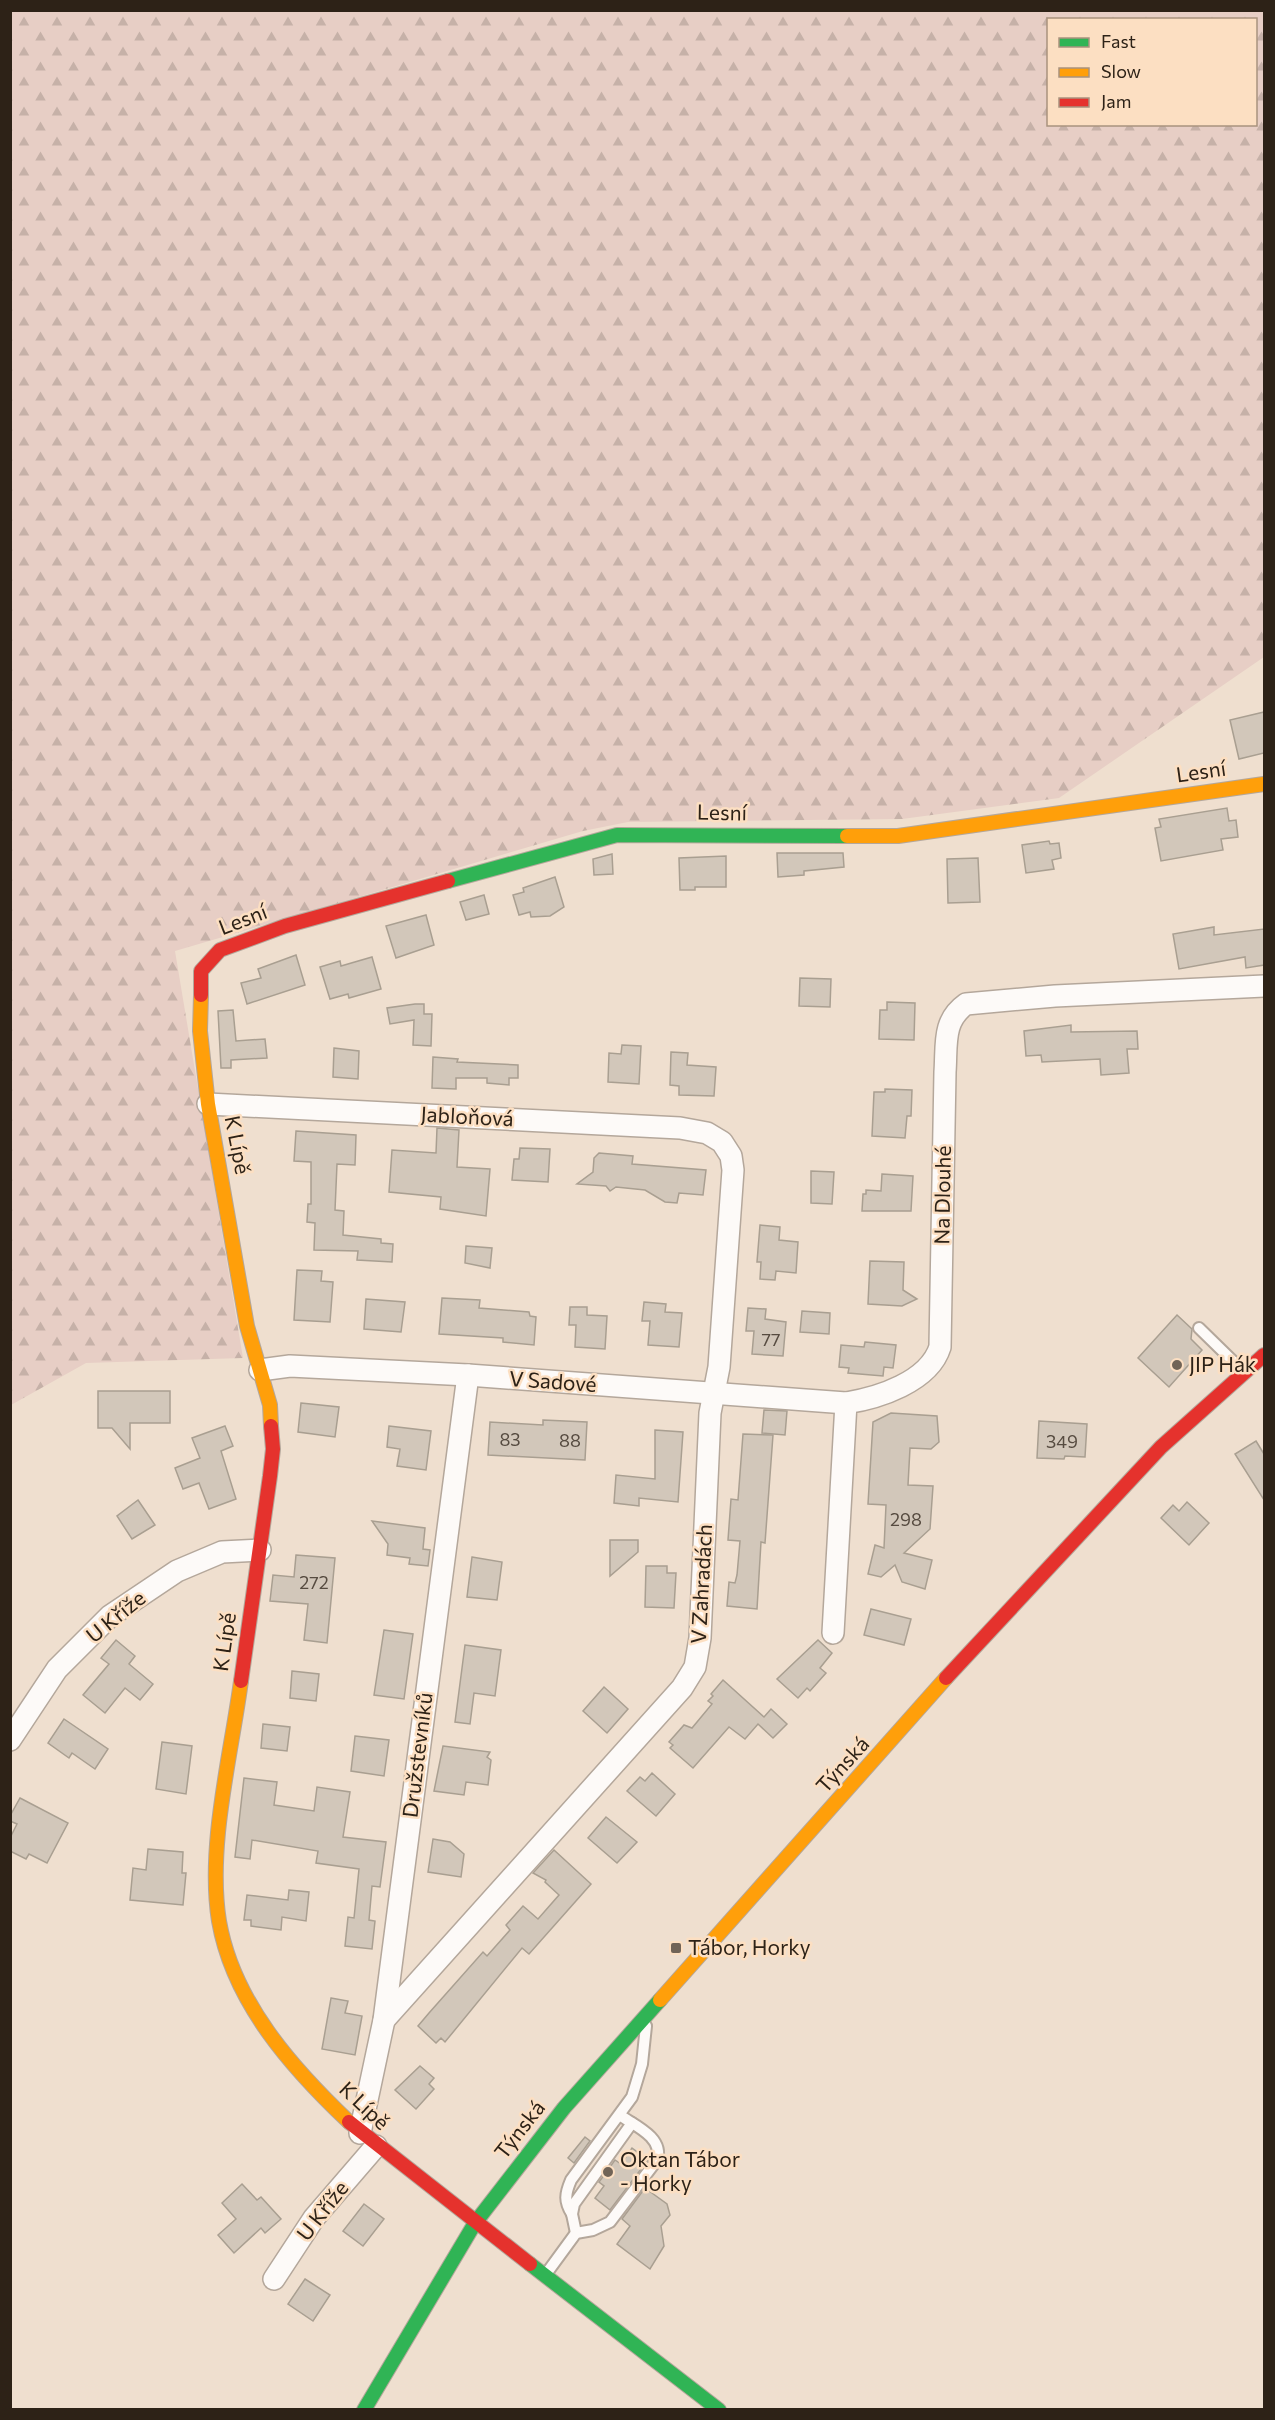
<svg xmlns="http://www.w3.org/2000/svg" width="1275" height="2420" viewBox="0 0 1275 2420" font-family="Commissioner,sans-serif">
<defs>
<pattern id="forest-firs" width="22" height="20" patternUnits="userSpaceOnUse" patternTransform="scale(1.5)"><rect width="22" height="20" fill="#e7cec5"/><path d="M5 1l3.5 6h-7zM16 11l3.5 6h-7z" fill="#c6b1a8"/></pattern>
</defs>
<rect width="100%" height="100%" fill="#efdfcf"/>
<path fill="url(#forest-firs)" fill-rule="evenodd" d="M11 11H1264V657L1059 798 902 819 628 822 583 831 175 951 243 1358 86 1363 11 1405ZM1048 20H1256V124H1048Z"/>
<g fill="#d2c7ba" stroke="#a99f91" stroke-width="1.5">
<path d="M1264 712V753L1239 759 1230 720Z"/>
<path d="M1227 808 1229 821 1236 820 1238 837 1221 839 1223 850 1161 861 1155 828 1161 827 1159 819Z"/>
<path d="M1049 841 1050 844 1059 843 1061 858 1052 860 1054 869 1026 873 1022 845Z"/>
<path d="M777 853H843L844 867 804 871V875L778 877Z"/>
<path d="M612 854 613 874 594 875 593 859Z"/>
<path d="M726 856V887H695V890H680L679 858Z"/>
<path d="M978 858 980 902 948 903 947 859Z"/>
<path d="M555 877 564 907 550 916 531 917 530 912 519 915 513 895 524 892 523 888Z"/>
<path d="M484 895 489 914 466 920 460 902Z"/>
<path d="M426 915 434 945 396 958 386 926Z"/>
<path d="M1214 927V935L1264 929V965L1246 968 1245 957 1179 969 1173 934Z"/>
<path d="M296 955 305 985 247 1004 241 983 261 978 258 969Z"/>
<path d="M372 957 381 989 349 998 348 994 330 999 320 967 340 961 341 966Z"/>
<path d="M800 978 831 979 830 1007 799 1006Z"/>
<path d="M887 1002 915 1003 914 1040 879 1039 880 1010H887Z"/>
<path d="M415 1004H424V1014H432L431 1046 413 1045 414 1020 390 1024 387 1008Z"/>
<path d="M233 1010 236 1041 265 1039 267 1058 231 1060V1068H221L218 1011Z"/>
<path d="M1071 1025V1032L1137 1031 1138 1049H1127L1129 1073 1101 1075 1100 1059 1042 1062 1041 1055 1026 1056 1024 1031Z"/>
<path d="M622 1045 641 1046 639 1084 608 1082 609 1053 621 1054Z"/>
<path d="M334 1048 359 1051 358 1079 333 1077Z"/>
<path d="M671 1052 688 1053 687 1065 716 1067 714 1096 679 1095V1086L670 1085Z"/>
<path d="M433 1057 458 1059 457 1062 518 1065V1078H509V1085L487 1083V1078H456V1089L432 1088Z"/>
<path d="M885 1089 912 1090 911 1116H907L905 1138 872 1136 874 1092H885Z"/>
<path d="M437 1128 459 1130 457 1167 490 1169 486 1216 440 1209 441 1197 389 1192 392 1150 436 1153Z"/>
<path d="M296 1131 356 1135 355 1165 337 1164 335 1210 344 1211 343 1235 381 1239V1243L393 1244 392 1262 357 1260 358 1251 314 1250 315 1223 307 1222 308 1204H311V1162L294 1161Z"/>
<path d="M520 1148 550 1149 548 1182 512 1180 514 1159H519Z"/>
<path d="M599 1153 633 1156 632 1164 706 1170 703 1195 679 1193 677 1203 665 1202 645 1190 616 1187 610 1191 606 1186 577 1184 593 1172 594 1158Z"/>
<path d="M811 1171 834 1172 832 1204 811 1203Z"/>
<path d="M882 1174 913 1176 911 1211H862L863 1194H866V1190L881 1191Z"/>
<path d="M760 1225 780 1227 779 1240 798 1242 796 1273 776 1271 775 1280 760 1279 761 1262H757Z"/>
<path d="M466 1246 492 1248 490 1268 465 1263Z"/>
<path d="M870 1261 904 1262 903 1290 917 1299 902 1306 868 1304Z"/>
<path d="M297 1270 322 1271 321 1281 333 1282 330 1322 294 1320Z"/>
<path d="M442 1298 480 1300 479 1308 529 1312 530 1316 536 1317 534 1345 503 1342V1338L439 1334Z"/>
<path d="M366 1299 405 1302 401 1332 364 1329Z"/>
<path d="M644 1302 666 1304 665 1312 682 1313 679 1347 648 1345 650 1321H642Z"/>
<path d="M570 1307H587V1315L607 1316 605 1349 575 1347 576 1325H569Z"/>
<path d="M748 1308 766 1309 765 1319 786 1322 783 1356 752 1354 754 1331H746Z"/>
<path d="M802 1311 830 1313 829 1334 800 1332Z"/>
<path d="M1177 1315 1192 1329 1191 1339 1202 1350 1169 1387 1138 1358Z"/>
<path d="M865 1342 896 1345 893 1368 884 1367 883 1376 848 1373 849 1368 839 1367 841 1345 864 1347Z"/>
<path d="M98 1391H170V1423H130V1449L112 1428H98Z"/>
<path d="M301 1403 339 1407 335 1437 298 1432Z"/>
<path d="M764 1410 787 1411 785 1435 762 1433Z"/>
<path d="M891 1413 937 1416 939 1442 931 1449 910 1448 908 1485 933 1486 930 1529 904 1553 932 1560 925 1589 902 1582 895 1565 881 1577 868 1574 875 1545 884 1548 886 1505 868 1504 873 1422Z"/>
<path d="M543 1420 587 1422 585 1460 488 1455 490 1422 543 1425Z"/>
<path d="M1039 1421 1087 1424 1085 1457 1065 1456 1064 1459 1037 1458Z"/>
<path d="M225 1426 233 1446 221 1451 236 1499 209 1509 199 1483 183 1489 175 1468 200 1458 192 1438Z"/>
<path d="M389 1426 431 1431 426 1470 397 1466 400 1449 387 1447Z"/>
<path d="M655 1430 683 1432 678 1502 639 1498V1506L614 1503 616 1475 655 1479Z"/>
<path d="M743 1434 773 1435 765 1543 761 1542 757 1609 727 1606 729 1582 735 1583 737 1575 740 1541 728 1540 731 1499 738 1500Z"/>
<path d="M1256 1441 1264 1454V1500L1235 1454Z"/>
<path d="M138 1500 155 1525 132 1539 117 1516Z"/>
<path d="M1187 1502 1209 1523 1189 1545 1161 1518 1173 1505 1179 1511Z"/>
<path d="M372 1521 425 1528 423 1549 430 1550 428 1566 409 1564 410 1558 387 1555 388 1544Z"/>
<path d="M610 1540H638V1552L610 1576Z"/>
<path d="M296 1555 335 1558 327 1643 304 1640 308 1604 270 1601 273 1575 294 1577Z"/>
<path d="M472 1557 502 1562 497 1600 467 1597Z"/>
<path d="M646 1566H667V1573H676L674 1608 645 1607Z"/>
<path d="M871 1609 911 1619 904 1645 864 1635Z"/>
<path d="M384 1630 413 1634 404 1699 374 1695Z"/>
<path d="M116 1640 135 1656 129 1664 153 1684 140 1700 125 1688 105 1713 83 1695 109 1664 101 1658Z"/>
<path d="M818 1640 832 1653 820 1668 826 1673 810 1691 807 1688 798 1698 777 1679Z"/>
<path d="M465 1645 501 1650 495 1696 474 1693 470 1724 455 1722Z"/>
<path d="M292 1671 319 1674 316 1701 290 1698Z"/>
<path d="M723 1680 764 1717 771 1709 787 1724 773 1738 758 1724 745 1739 729 1727 693 1768 670 1748 673 1745 669 1742 684 1725 692 1728 712 1704 708 1701 713 1696 711 1694Z"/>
<path d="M604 1687 628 1709 607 1733 583 1711Z"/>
<path d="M64 1719 108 1749 95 1769 72 1753 69 1758 48 1743Z"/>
<path d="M263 1724 290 1727 287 1751 261 1748Z"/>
<path d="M355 1736 389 1740 384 1776 351 1771Z"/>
<path d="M162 1742 192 1746 186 1794 156 1789Z"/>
<path d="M443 1746 490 1752 487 1757 491 1760 488 1785 466 1782 464 1795 434 1791Z"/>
<path d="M652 1773 675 1794 656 1816 627 1791 640 1777 645 1781Z"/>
<path d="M244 1778 277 1782 274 1805 314 1811 317 1787 350 1792 343 1837 386 1842 380 1887 372 1886 369 1920 375 1921 372 1949 345 1946 348 1917 354 1918 359 1869 316 1863 318 1851 252 1840 250 1859 235 1857Z"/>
<path d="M20 1798 68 1823 47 1863 29 1854 26 1859 10 1851V1838L17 1824 10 1821V1816Z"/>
<path d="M606 1817 637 1842 617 1863 588 1838Z"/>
<path d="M433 1839 450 1842 464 1854 461 1877 428 1872Z"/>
<path d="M148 1849 183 1852 182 1873H186L183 1905 130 1900 133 1868 146 1870Z"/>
<path d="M554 1850 591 1884 529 1954 522 1948 445 2042 441 2038 436 2043 418 2026 429 2013 483 1952 487 1956 510 1930 506 1925 523 1906 538 1919 559 1895 545 1882 546 1880 533 1873Z"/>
<path d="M289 1890 309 1892 306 1921 282 1917 281 1930 251 1926V1920H244L247 1895 288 1900Z"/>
<path d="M331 1998 348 2001 345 2013 362 2016 355 2055 322 2049Z"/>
<path d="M420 2066 434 2078 429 2084 434 2089 416 2109 395 2090Z"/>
<path d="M585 2137 590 2141 574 2163 568 2158Z"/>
<path d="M632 2148 648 2160 610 2210 595 2198 604 2186 599 2182 615 2160 621 2164Z"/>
<path d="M242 2184 257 2200 261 2197 281 2219 265 2233 261 2228 234 2253 218 2235 236 2219 222 2203Z"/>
<path d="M645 2188 667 2204 670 2215 661 2226 664 2246 650 2269 617 2244 630 2226 622 2219Z"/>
<path d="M364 2204 384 2219 363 2246 343 2231Z"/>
<path d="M305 2279 330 2295 313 2321 288 2304Z"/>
</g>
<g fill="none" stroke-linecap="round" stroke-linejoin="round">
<defs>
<g id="lane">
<path d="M1199 1328 1243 1371"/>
<path d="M572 2214C564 2201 565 2194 571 2180L632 2097 642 2064 646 2026"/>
<path d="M576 2233 572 2214 574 2204 632 2123"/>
<path d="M546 2274 576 2233 593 2230 610 2222 657 2160C664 2138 636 2126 621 2116"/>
</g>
<g id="street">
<path d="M208 1104 680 1128 707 1133 722 1142 731 1156 733 1170 719 1367 710 1413 700 1638 695 1667 682 1688 384 2020"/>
<path d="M260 1370 290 1366 468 1375 846 1403"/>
<path d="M833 1633 846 1403C878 1398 929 1382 940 1347L945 1072C947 1045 942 1021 966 1004L1055 996 1264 986"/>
<path d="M10 1740 57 1669 110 1616 177 1571 222 1552 260 1550"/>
<path d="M360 2133 384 2020 468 1375"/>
<path d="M274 2279 314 2218 376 2146"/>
</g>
<g id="fast">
<path d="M448 881 617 835 847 836"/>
<path d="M530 2264 719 2410"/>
<path d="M364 2410 475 2223 564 2108 660 2000"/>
</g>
<g id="slow">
<path d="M847 836H898L1264 784"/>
<path d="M201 995 200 1031 208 1104 247 1326 270 1405 271 1426"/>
<path d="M241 1681C231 1756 207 1846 219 1921 233 2002 292 2068 349 2122"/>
<path d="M660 2000 946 1678"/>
</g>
<g id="jam">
<path d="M201 995V971L220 950 285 926 448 881"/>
<path d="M946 1678 1161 1447 1264 1355"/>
<path d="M241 1681 270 1476 273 1449 271 1426"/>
<path d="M349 2122 530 2264"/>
</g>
</defs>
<use href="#lane" stroke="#b4a79b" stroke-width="14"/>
<use href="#street" stroke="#b4a79b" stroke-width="24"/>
<use href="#fast" stroke="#b4a79b" stroke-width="16"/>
<use href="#slow" stroke="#b4a79b" stroke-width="16"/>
<use href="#jam" stroke="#b4a79b" stroke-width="16"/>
<use href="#lane" stroke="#fdfaf8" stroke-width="10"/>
<use href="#street" stroke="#fdfaf8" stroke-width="21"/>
<use href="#fast" stroke="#30b455" stroke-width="14"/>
<use href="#slow" stroke="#ff9f0a" stroke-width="14"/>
<use href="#jam" stroke="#e5322d" stroke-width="14"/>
</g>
<g fill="#716457" stroke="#fcdfc2" stroke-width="2">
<circle cx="1177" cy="1365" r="6"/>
<rect x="670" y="1942" width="12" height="12" rx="3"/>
<circle cx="608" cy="2172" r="6"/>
</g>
<g text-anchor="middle" stroke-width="5" stroke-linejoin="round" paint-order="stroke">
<g font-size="18" fill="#564b40">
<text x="771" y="1346">77</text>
<text x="510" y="1446">83</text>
<text x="570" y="1447">88</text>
<text x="1062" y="1448">349</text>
<text x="906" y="1526">298</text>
<text x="314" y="1589">272</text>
</g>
<g font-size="21" fill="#2d2217" stroke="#fcdfc2">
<text transform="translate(1201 772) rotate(-8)" y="7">Lesní</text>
<text transform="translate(722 813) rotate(1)" y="7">Lesní</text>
<text transform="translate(243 920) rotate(-21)" y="7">Lesní</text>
<text transform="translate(467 1117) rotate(3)" y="7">Jabloňová</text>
<text transform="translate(237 1145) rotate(79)" y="7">K Lípě</text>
<text transform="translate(943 1195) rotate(-89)" y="7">Na Dlouhé</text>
<text transform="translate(553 1382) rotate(4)" y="7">V Sadové</text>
<text transform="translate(702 1584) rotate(-87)" y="7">V Zahradách</text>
<text transform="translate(116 1617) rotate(-39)" y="7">U Kříže</text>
<text transform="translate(225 1642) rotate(-82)" y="7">K Lípě</text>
<text transform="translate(418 1755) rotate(-83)" y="7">Družstevníků</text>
<text transform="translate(843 1765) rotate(-48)" y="7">Týnská</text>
<text transform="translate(364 2106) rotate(43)" y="7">K Lípě</text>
<text transform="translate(520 2130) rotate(-52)" y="7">Týnská</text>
<text transform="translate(323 2211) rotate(-52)" y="7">U Kříže</text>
</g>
<g font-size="21" fill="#2d2217" stroke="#fcdfc2" text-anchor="start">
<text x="1189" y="1372">JIP Hák</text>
<text x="688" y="1955">Tábor, Horky</text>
<text x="620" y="2167">Oktan Tábor<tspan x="620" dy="24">- Horky</tspan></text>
</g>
</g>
<rect width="1275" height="2420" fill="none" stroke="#2d2217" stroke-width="24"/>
<rect x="1047" y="18" width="210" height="108" fill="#fcdfc2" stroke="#a9937e" stroke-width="1.5"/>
<rect x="1059" y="38" width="30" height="9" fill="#30b455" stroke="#a9937e" stroke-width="1.5"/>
<text x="1101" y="48" font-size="18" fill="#2d2217">Fast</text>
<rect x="1059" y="68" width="30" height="9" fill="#ff9f0a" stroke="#a9937e" stroke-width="1.5"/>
<text x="1101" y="78" font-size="18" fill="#2d2217">Slow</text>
<rect x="1059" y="98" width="30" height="9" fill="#e5322d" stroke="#a9937e" stroke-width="1.5"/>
<text x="1101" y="108" font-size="18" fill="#2d2217">Jam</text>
</svg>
